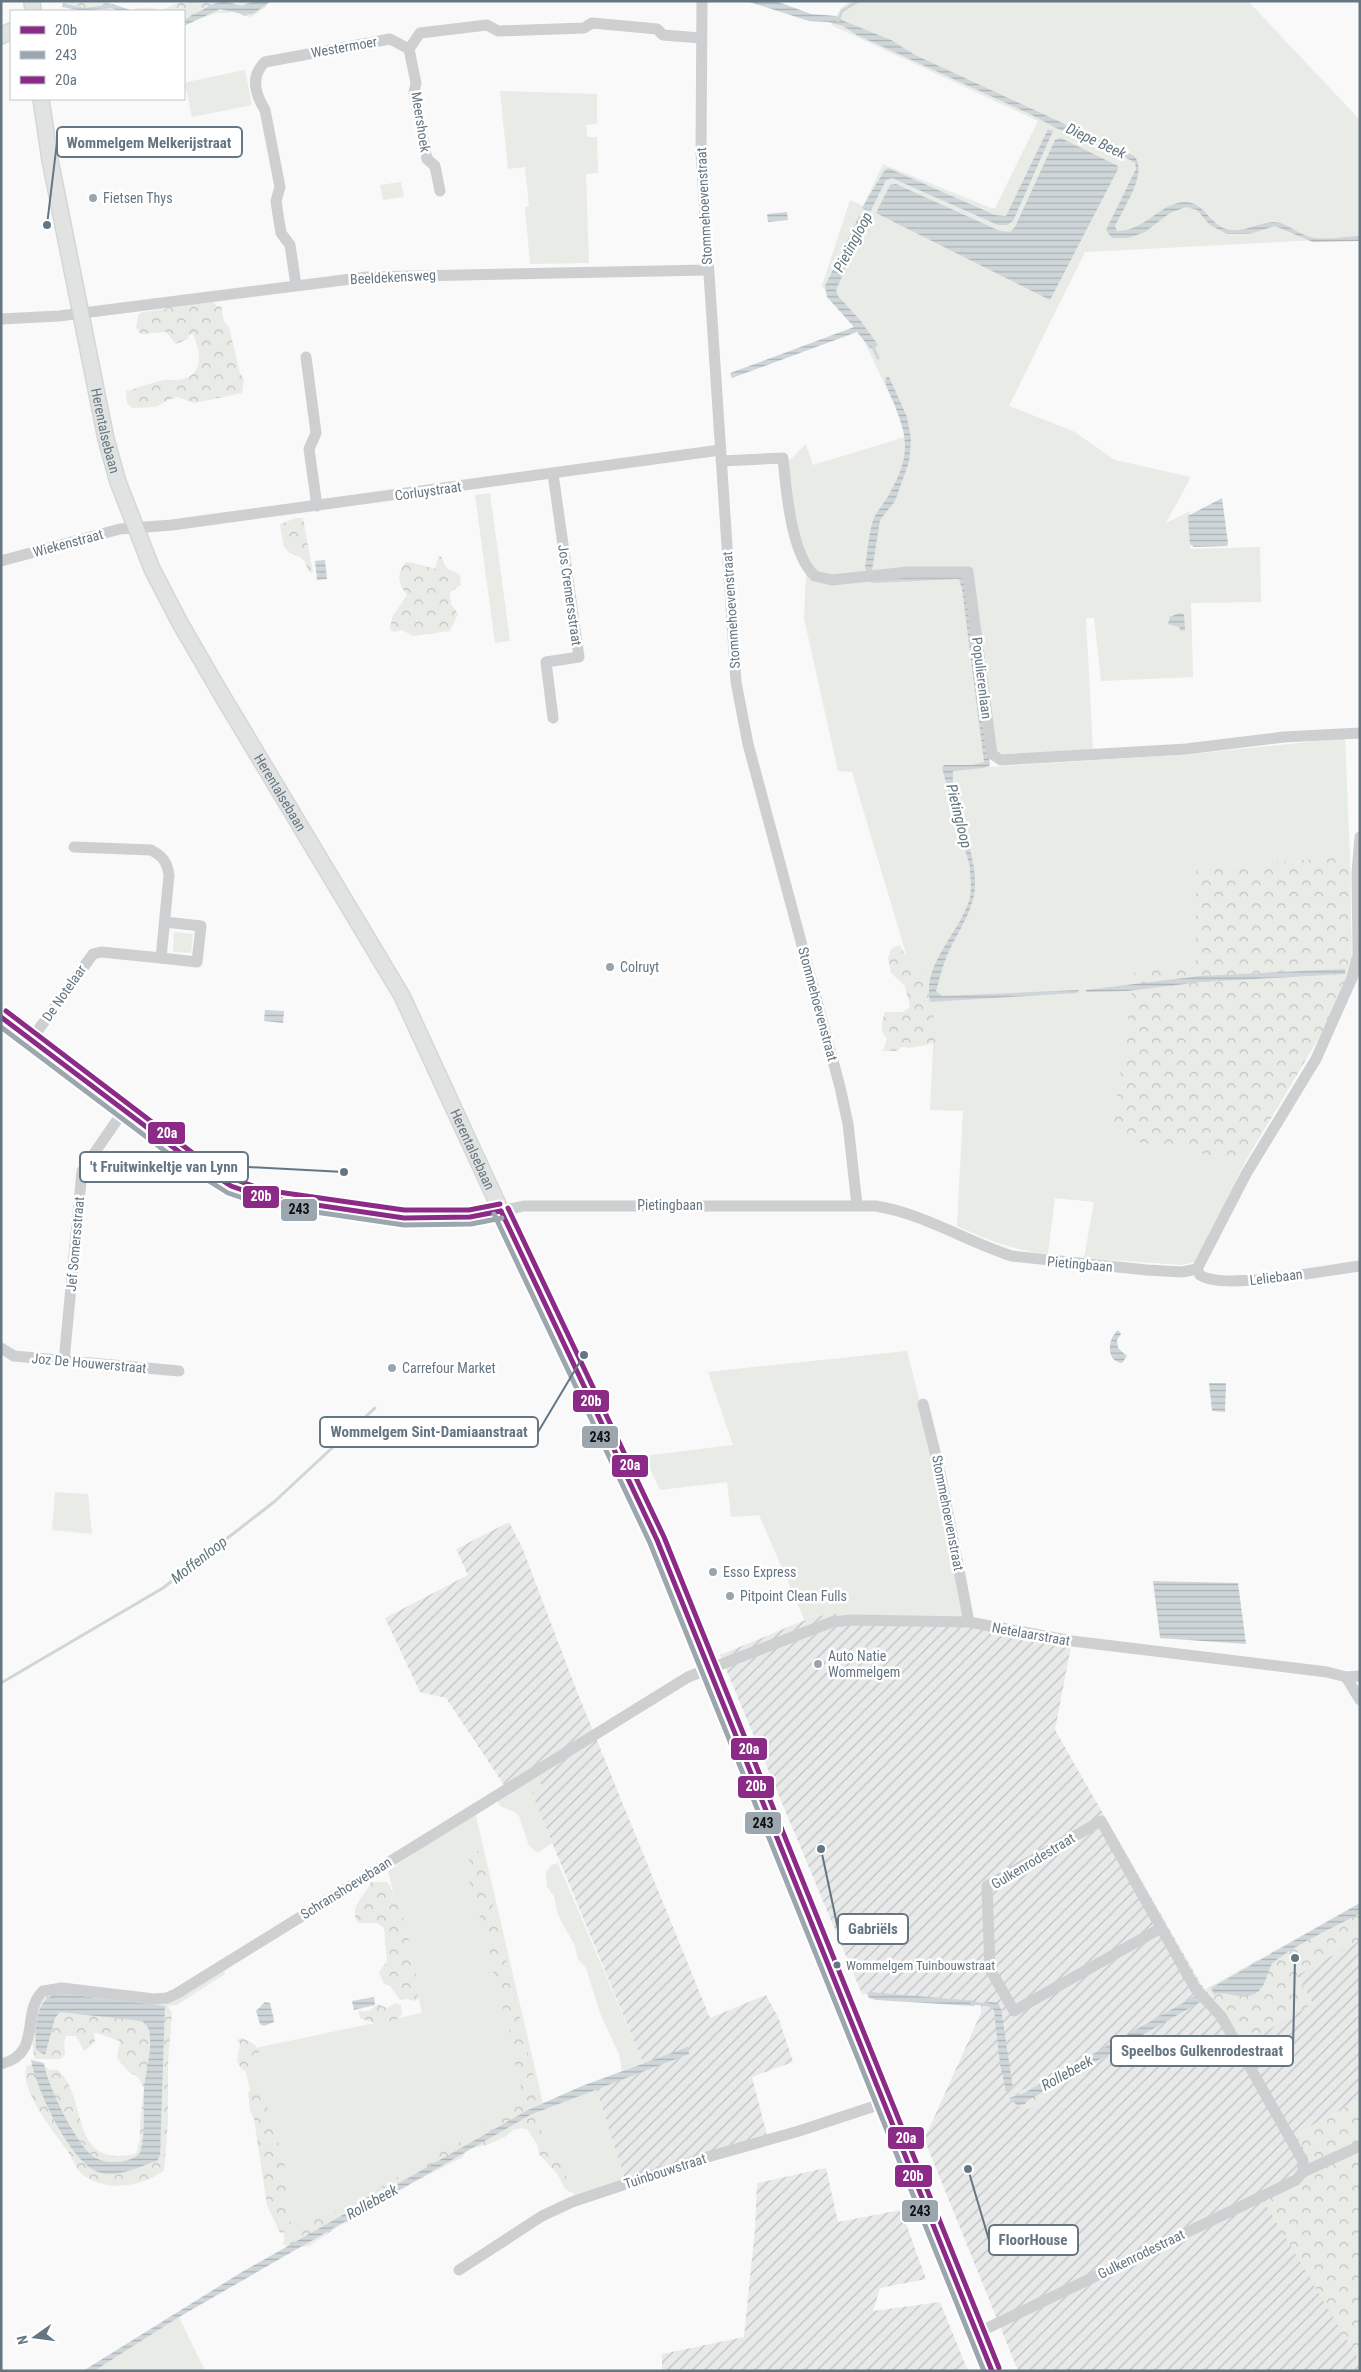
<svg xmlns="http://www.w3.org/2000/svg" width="1361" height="2372" viewBox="0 0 1361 2372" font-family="'Roboto Condensed',sans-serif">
<defs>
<pattern id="industrial-furrows" width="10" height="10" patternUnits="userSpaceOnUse" patternTransform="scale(1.25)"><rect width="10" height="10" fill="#e8e9e9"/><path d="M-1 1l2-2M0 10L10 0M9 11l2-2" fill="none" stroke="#c0c1c2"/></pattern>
<pattern id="forest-crowns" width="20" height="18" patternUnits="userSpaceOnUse" patternTransform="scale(1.25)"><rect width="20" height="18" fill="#e8ebe6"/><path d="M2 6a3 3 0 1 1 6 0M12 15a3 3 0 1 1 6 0" fill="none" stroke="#c0c3c0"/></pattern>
<pattern id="water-rules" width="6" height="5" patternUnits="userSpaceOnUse" patternTransform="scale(1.25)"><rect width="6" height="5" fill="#ced6d9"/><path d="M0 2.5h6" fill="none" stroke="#abb2b5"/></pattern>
</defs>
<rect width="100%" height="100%" fill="#f9f9f9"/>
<g fill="url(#industrial-furrows)">
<path d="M509 1522 522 1547 574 1684 710 2018 766 1995 779 2019 793 2062 752 2077 768 2139 626 2183 596 2089 646 2070 525 1777 506 1788 446 1698 420 1692 385 1618 468 1575 456 1549Z"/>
<path d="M836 1614 969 1622 1072 1641 1055 1730 1201 1984 1226 2013 1244 2043 1313 2004 1297 1975 1360 1940V2099L1300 2132 1298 2138 1316 2170 1360 2362V2371H1018L923 2136 928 2131 981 2013V2004L862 1994 720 1655 815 1616Z"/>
<path d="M826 2168 838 2222 901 2210 926 2279 880 2288 873 2311 940 2302 968 2371H662V2354L744 2337 755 2229 757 2183Z"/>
</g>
<g fill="#e8ebe6">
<path d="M851 1H1248L1360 120V238L1085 252 1009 406 1073 431 1115 460 1191 477 1166 523 1190 511 1191 549 1260 547 1261 602 1191 603 1193 677 1101 681 1094 618H1086L1093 750 1006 756 997 750 973 577 834 576C830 575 823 575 819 573 799 559 790 489 786 464L806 444 813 465 905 437 895 406 856 324 822 286 850 200 863 206 883 164 991 208H995L1038 121 831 25 841 8Z"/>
<path d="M245 70 252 105 192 117 185 84 187 82Z"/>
<path d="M500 91 597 94V124L586 125 587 137H597L598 173 586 174 589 263 530 264 525 207 529 206 525 167 508 169Z"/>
<path d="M401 182 404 197 383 200 380 185Z"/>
<path d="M490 493 510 641 495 643 475 495Z"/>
<path d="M806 572 817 581 965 576 990 767 1193 754 1345 738 1350 857 1197 867 1196 965 1136 970 1111 1137 1245 1162 1196 1262 1181 1265 1084 1258 1094 1202 1055 1198 1048 1254C1015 1251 988 1240 957 1226L963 1111 930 1110 933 1045 852 772 838 771 804 618Z"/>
<path d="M174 932 193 934 191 953 173 952Z"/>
<path d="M907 1351 937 1469 964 1616 958 1619 836 1614 815 1616 805 1621 759 1515 731 1517 727 1482 660 1490 644 1456 733 1445 708 1372Z"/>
<path d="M55 1492 88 1494 92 1534 52 1530Z"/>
<path d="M537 1775 542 1787 532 1793 552 1843 538 1853 529 1846 519 1816 515 1812 500 1806 497 1799Z"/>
<path d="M475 1812 543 2103 286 2246 241 2051 422 2013 388 1871Z"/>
<path d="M558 1863 643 2063 622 2071 619 2054 600 2013 586 1968 578 1959 575 1946 558 1915 554 1896 547 1887 546 1872 551 1865Z"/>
<path d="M224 1969 225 1974 177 2005 165 2006V2003Z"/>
<path d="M596 2089 626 2183 577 2200 530 2115Z"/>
<path d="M179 2317 205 2371H94Z"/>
</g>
<g fill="url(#forest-crowns)">
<path d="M57 1H111L112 7 111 11 101 9 96 11Z"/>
<path d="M190 1H268L266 7 251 17 242 15 233 10 229 13H217L184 24V11H129C143 4 160 11 164 9 173 5 176 2 187 3Z"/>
<path d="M186 294 211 300 217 306H221L224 322 229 327 240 373 244 379 242 393 194 403 178 397 168 400 156 407 132 408 127 403 126 391C136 389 156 381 164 380 170 379 177 381 183 379 205 373 200 351 193 334L189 335 188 339 176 344 166 332 141 334 136 328 138 315 143 312 165 309Z"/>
<path d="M296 518H303L313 573 308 571C305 559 301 556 289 553L283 543 280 524Z"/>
<path d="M439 556 442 557C446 573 449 567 460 575L461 585 450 592 451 604 458 614 450 631 413 636 402 630 394 632 390 630 392 617 407 595C398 583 396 574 406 562 411 562 429 567 435 569Z"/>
<path d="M1350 857 1352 964 1332 1016 1245 1162 1111 1137 1135 970 1196 965V867Z"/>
<path d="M900 945C904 957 916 960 915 974L922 972 935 979 937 999 933 1015 938 1035 935 1043 910 1048 902 1047 897 1051H883L887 1039C879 1030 882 1022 885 1012H902L910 1007 905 986 891 973 888 958 892 948Z"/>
<path d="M480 1850 537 2091V2098L534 2102V2118L576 2193 569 2192 565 2189 558 2175 539 2154 538 2146 528 2130 522 2128 513 2130 505 2137 487 2145 467 2149 463 2157 401 2189 381 2204 339 2226 309 2246 294 2248 282 2244 286 2237 304 2230 314 2217 322 2213 332 2214 348 2204 363 2199 390 2181 433 2159 441 2151 451 2148 470 2135 475 2136 474 2131 490 2118 521 2099V2088L511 2047 509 2029 500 1999 499 1983 490 1965V1947L482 1929 477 1903 469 1881V1859L471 1853Z"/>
<path d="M371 1882H387C403 1905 418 1971 418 1999L414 2001 408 1999 400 2000 390 1986 384 1984 379 1972 387 1961 384 1928 377 1923H358C348 1907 365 1896 371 1882Z"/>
<path d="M1360 1903V1940L1297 1975 1313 2004 1244 2044 1226 2013 1206 1989Z"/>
<path d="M48 1995 166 2003 172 2013 168 2063V2122L164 2171C141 2186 105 2194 81 2173 75 2168 72 2157 67 2150 54 2132 18 2089 27 2066L39 2062 50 2070H58C90 2100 67 2168 136 2154L140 2140V2124L144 2088 138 2077 129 2072 117 2058 120 2041C110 2039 105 2034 94 2033L95 2042 84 2051 76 2036H66L64 2043 65 2054 61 2059H35C30 2039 30 2009 48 1995Z"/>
<path d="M396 2003 401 2005 402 2014C391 2029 374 2024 360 2018L358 2011H369L378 2004 387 2008Z"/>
<path d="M242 2038 254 2044 259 2051 256 2069 252 2072 242 2070 237 2061 240 2044 237 2040Z"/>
<path d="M1041 2081 1051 2085 1054 2090 1051 2097 1029 2109 1014 2106 1020 2091Z"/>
<path d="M254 2085 258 2087 266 2100 271 2124 285 2161 284 2170 287 2183 285 2206 289 2211 292 2230 280 2233 267 2205 254 2119 250 2111 248 2093Z"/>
<path d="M1360 2099V2362L1263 2200 1316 2170 1298 2138 1300 2132Z"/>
</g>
<g fill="url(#water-rules)">
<path d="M225 1 241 6 254 1H271L253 14H242L220 9 184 26V20L213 4Z"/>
<path d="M746 1H776L811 14 836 16 846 22 891 40 915 55 1134 156C1149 171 1123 209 1115 226L1117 231C1146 231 1160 202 1186 202 1203 202 1210 224 1226 229 1244 234 1258 222 1275 222 1287 223 1298 234 1310 237 1325 241 1345 236 1360 236V241L1313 242 1275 226 1249 234H1227L1210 225 1197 210 1186 207 1170 213 1145 232 1128 238H1112L1106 230 1136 169 1135 163C1125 157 1114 150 1102 150L1097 145 1056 128 1032 115 857 35 843 26 828 22 809 21Z"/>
<path d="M63 3 85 8 113 4 133 11H119L111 8 82 11 62 7Z"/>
<path d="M1048 129 1053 131 1013 221 1007 225H998L892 178 886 180 870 212 862 208 884 171 888 168 995 215 1006 216Z"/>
<path d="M1061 138 1118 166V169L1050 300 876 213 890 185 896 184 1000 231 1010 232 1015 227 1055 140Z"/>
<path d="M787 212 788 220 768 222 767 214Z"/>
<path d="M859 216 867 221 836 290 838 296 860 320 878 345 871 349 857 332 732 378 730 373 854 327 827 297 825 286Z"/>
<path d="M887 377H889L907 417 911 439 910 451 909 462 895 501 880 520 872 571 867 572 865 568C868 552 868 533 874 518 877 511 883 505 887 498 915 450 907 433 886 385L885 380Z"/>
<path d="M1222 498 1228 543 1227 546 1194 547 1190 544 1188 516Z"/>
<path d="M325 560 327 579 317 580 315 561Z"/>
<path d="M960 575 964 579 990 765 984 768 953 771C950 805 976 846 975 884 975 907 961 927 951 947 944 961 940 976 936 991L942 996 1079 990 1077 993 930 1002C922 963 960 933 970 898 972 888 970 877 970 867L942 768 944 765H973L984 762 962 589 959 579 872 583 869 580 872 577Z"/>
<path d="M1179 613 1184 614 1185 630 1181 631 1179 627 1168 624 1170 617Z"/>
<path d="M1345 969V974L1201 982 1127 991 1086 992V990L1200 976Z"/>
<path d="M265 1010 284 1011 283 1023 264 1021Z"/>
<path d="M1118 1330 1121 1334 1117 1340 1118 1348 1127 1356 1122 1363C1105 1361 1108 1338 1118 1330Z"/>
<path d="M1209 1383H1226L1225 1412 1212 1411Z"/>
<path d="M1153 1581 1238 1583 1246 1644 1160 1638Z"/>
<path d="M1360 1903V1913C1335 1927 1296 1944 1275 1961 1265 1968 1269 1989 1252 1995 1239 1999 1226 1991 1214 1994L1211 1988Z"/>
<path d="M870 1992 976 2001 974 2006 876 2000 869 1998 867 1993Z"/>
<path d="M58 1993 165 2006 160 2155 157 2161C140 2166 120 2177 102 2173 72 2168 36 2088 31 2060L44 2063C46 2083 77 2146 94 2157 106 2165 129 2164 140 2153 146 2132 143 2110 144 2088 146 2070 153 2048 149 2030 148 2026 145 2024 142 2021L60 2012 55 2018 45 2055 36 2050C35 2029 34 1999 58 1993Z"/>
<path d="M1197 1995 1200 2002 1027 2101 1025 2104 1018 2106 1009 2098 1024 2093Z"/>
<path d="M374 1997 375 2005 354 2010 352 2001Z"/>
<path d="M986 2001 998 2003 1001 2009 1013 2088 1006 2091 1000 2064 994 2010 986 2005Z"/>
<path d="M265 2002 270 2003 274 2020V2022L264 2026 260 2024 256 2011Z"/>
<path d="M688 2047 689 2054 530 2115 179 2317 94 2371H83L242 2272 528 2110 582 2086Z"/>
</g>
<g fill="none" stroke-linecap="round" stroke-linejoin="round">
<g stroke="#ced6d9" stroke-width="3">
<path d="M838 21 842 11 858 1"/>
<path d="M862 222 869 208"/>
<path d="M872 345 878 358"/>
<path d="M1 1683 163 1588 274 1502 375 1408"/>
<path d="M972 2003 989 2005"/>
</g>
<defs>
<g id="secondary">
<path d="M32 1 33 11"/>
<path d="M1 36 11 31"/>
<path id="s1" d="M41 99 50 160 106 439 118 482 152 569 180 623 220 692 402 996 501 1211 657 1540 992 2371"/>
<path d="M1 1017 190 1160 231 1186 262 1197 404 1218 470 1217 501 1211"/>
</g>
</defs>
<use href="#secondary" stroke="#d5d6d7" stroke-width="18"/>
<g stroke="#cecfd0" stroke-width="11">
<path d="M702 1 701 153 736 682 748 744 840 1087 848 1124 857 1205"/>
<path d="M409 49 416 83 414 93 427 159 435 166 440 191"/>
<path d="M296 285 290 245 281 233 279 221 276 201 280 187 265 110C255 94 250 76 265 62L390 39 409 49 420 33 487 25 498 31 584 28 592 23 657 29 663 35 701 38"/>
<path d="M1 319 59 316 367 277 708 270"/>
<path d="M306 357 316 433 309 449 317 506"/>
<path d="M721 461 783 458C786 489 791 555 815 576L832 580 908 572H968L992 754 1001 760 1186 749 1284 737 1360 733"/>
<path d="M553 474 579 657 546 662 553 718"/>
<path d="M1 561 120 529 172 525 720 450"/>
<path d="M74 847 151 850C162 856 167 861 169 875L161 958 197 962 201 926 165 922"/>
<path d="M31 1040 93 954 101 952 161 958"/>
<path d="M501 1211 524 1206H876C925 1214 965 1241 1012 1256L1147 1270 1182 1272 1197 1269"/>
<path d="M1197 1269 1246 1174 1316 1059 1352 978 1358 955 1357 873 1360 837"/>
<path d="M1197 1269 1200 1275C1223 1291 1328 1270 1360 1266"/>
<path d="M1 1348 14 1356 179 1371"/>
<path d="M64 1361 82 1171 124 1110"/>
<path d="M923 1404 940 1472 969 1622"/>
<path d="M1346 1677 1360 1700"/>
<path d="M1161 1928 1014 2011 990 1969 987 1886 1101 1821 1195 1988 1221 2016 1303 2161V2172"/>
<path d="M1 2064C43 2054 20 2013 43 1991L62 1988 154 1999 167 1998 176 1994 688 1677 832 1622 852 1620 969 1622 1072 1641 1327 1672 1346 1677 1360 1676"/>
<path d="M459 2270 542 2216 572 2202 704 2158 799 2131 884 2103"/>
<path d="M977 2333 1296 2180 1303 2172 1360 2146"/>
</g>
<use href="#secondary" stroke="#e1e2e2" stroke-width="15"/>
<defs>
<g id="bus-1">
<path d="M1 1017 190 1160 231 1186 262 1197 404 1218 470 1217 501 1211"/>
<path d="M501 1211 657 1540 992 2371"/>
</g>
<g id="bus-2">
<path d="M1 1027 185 1166 228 1193 261 1204 404 1225 471 1224 502 1218"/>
<path d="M494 1214 650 1543 984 2371"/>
</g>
<g id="bus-3">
<path d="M6 1011 194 1154 234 1179 264 1190 404 1210H469L500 1204"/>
<path d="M508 1208 664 1537 999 2368"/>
</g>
</defs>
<use href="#bus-1" stroke="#fff" stroke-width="9"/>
<use href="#bus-2" stroke="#fff" stroke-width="9"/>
<use href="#bus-3" stroke="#fff" stroke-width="9"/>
<use href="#bus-1" stroke="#8c2b87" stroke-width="5"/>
<use href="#bus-2" stroke="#9ba6ae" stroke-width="5"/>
<use href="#bus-3" stroke="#8c2b87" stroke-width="5"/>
</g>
<g fill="#99a4ac" stroke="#fff" stroke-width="2">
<circle cx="93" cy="198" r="5"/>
<circle cx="610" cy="967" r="5"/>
<circle cx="392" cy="1368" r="5"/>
<circle cx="713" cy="1572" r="5"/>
<circle cx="730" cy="1596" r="5"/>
<circle cx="818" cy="1664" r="5"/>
</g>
<circle fill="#657683" stroke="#fff" stroke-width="2" cx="837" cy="1965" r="4.5"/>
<g text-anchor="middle" stroke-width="5" stroke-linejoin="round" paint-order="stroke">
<g font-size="13" fill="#657683" stroke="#fff" text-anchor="start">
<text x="846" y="1970">Wommelgem Tuinbouwstraat</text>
</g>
<g font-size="14" fill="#657683" stroke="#fff">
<text transform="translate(344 47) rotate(-10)" y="5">Westermoer</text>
<text transform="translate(421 122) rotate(81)" y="5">Meershoek</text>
<text transform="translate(704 206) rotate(-93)" y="5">Stommehoevenstraat</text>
<text transform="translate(393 277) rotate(-3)" y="5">Beeldekensweg</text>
<text dy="5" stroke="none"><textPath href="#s1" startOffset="338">Herentalsebaan</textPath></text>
<text transform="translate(428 491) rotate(-8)" y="5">Corluystraat</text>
<text transform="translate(68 543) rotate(-15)" y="5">Wiekenstraat</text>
<text transform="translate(570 595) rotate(82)" y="5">Jos Cremersstraat</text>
<text transform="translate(731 610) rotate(-94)" y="5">Stommehoevenstraat</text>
<text transform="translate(982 678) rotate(83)" y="5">Populierenlaan</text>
<text dy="5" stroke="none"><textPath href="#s1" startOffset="742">Herentalsebaan</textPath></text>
<text transform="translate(64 993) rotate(-55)" y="5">De Notelaar</text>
<text transform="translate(818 1004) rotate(75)" y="5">Stommehoevenstraat</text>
<text dy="5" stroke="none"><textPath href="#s1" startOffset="1148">Herentalsebaan</textPath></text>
<text x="670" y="1210">Pietingbaan</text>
<text transform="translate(75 1244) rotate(-85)" y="5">Jef Somersstraat</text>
<text transform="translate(1080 1264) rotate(5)" y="5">Pietingbaan</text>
<text transform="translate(1276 1277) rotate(-7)" y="5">Leliebaan</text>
<text transform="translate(89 1363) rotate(5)" y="5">Joz De Houwerstraat</text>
<text transform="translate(948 1513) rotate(79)" y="5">Stommehoevenstraat</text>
<text transform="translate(1031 1634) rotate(10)" y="5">Netelaarstraat</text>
<text transform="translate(1033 1861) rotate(-31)" y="5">Gulkenrodestraat</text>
<text transform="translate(346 1888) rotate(-32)" y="5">Schranshoevebaan</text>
<text transform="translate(665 2171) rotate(-18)" y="5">Tuinbouwstraat</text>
<text transform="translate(1141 2254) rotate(-26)" y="5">Gulkenrodestraat</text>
</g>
<g font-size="14" fill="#657683" stroke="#fff" text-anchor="start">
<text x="103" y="203">Fietsen Thys</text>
<text x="620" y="972">Colruyt</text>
<text x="402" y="1373">Carrefour Market</text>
<text x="723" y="1577">Esso Express</text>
<text x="740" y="1601">Pitpoint Clean Fulls</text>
<text x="828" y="1661">Auto Natie<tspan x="828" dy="16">Wommelgem</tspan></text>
</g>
<g font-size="15" font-style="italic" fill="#60757c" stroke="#fff">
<text transform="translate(1096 141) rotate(25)" y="5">Diepe Beek</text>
<text transform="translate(853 242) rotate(-62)" y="5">Pietingloop</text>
<text transform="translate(959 816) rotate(76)" y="5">Pietingloop</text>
<text transform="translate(199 1560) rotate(-38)" y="5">Moffenloop</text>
<text transform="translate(1067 2073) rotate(-29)" y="5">Rollebeek</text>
<text transform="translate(372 2202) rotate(-29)" y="5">Rollebeek</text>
</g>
</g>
<path fill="none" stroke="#657683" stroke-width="2" d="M47 225L57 142M344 1172L248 1167M584 1355L538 1432M821 1849L838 1929M1295 1958L1293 2051M968 2169L989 2240"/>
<g fill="#657683" stroke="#fff" stroke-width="2">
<circle cx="47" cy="225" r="5"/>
<circle cx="344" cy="1172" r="5"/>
<circle cx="584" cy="1355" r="5"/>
<circle cx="821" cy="1849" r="5"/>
<circle cx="1295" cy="1958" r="5"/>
<circle cx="968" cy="2169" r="5"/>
</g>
<g fill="#fff" stroke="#657683" stroke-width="2">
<rect x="57" y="127" width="185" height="30" rx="5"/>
<rect x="80" y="1152" width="168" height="30" rx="5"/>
<rect x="320" y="1417" width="218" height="30" rx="5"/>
<rect x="838" y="1914" width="70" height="30" rx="5"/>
<rect x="1111" y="2036" width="182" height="30" rx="5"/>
<rect x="989" y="2225" width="89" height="30" rx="5"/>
</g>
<g font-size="15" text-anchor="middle" font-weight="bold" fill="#657683">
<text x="149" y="148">Wommelgem Melkerijstraat</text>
<text x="164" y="1172">'t Fruitwinkeltje van Lynn</text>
<text x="429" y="1437">Wommelgem Sint-Damiaanstraat</text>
<text x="873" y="1934">Gabriëls</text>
<text x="1202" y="2056">Speelbos Gulkenrodestraat</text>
<text x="1033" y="2245">FloorHouse</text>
</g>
<g stroke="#fff" stroke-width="2">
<rect x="147" y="1121" width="39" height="24" rx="5" fill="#8c2b87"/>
<rect x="242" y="1185" width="38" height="24" rx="5" fill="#8c2b87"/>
<rect x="280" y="1198" width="38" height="24" rx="5" fill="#9ba6ae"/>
<rect x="572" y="1389" width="38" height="24" rx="5" fill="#8c2b87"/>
<rect x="581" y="1425" width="38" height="24" rx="5" fill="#9ba6ae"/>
<rect x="611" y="1454" width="38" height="24" rx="5" fill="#8c2b87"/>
<rect x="730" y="1737" width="38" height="24" rx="5" fill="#8c2b87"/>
<rect x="737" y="1775" width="38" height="24" rx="5" fill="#8c2b87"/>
<rect x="744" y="1811" width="38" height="24" rx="5" fill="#9ba6ae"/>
<rect x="887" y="2126" width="38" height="24" rx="5" fill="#8c2b87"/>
<rect x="894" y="2164" width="39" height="24" rx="5" fill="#8c2b87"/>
<rect x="901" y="2199" width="38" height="24" rx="5" fill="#9ba6ae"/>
</g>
<g font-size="14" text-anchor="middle" font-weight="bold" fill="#fff">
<text x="167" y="1138">20a</text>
<text x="261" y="1201">20b</text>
<text x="591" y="1406">20b</text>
<text x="630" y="1470">20a</text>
<text x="749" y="1754">20a</text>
<text x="756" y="1791">20b</text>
<text x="906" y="2143">20a</text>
<text x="913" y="2181">20b</text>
</g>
<g font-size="14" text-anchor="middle" font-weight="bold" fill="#111">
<text x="299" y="1214">243</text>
<text x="600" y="1442">243</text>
<text x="763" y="1828">243</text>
<text x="920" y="2216">243</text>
</g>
<rect width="1361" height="2372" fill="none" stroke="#657683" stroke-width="5"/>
<rect x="10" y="10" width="175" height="90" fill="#ffffff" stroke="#c1c8cd"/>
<rect x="20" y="26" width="25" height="8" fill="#8c2b87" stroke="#c1c8cd"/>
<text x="55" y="35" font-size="15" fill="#657683">20b</text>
<rect x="20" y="51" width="25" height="8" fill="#9ba6ae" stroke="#c1c8cd"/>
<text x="55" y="60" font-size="15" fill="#657683">243</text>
<rect x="20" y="76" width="25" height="8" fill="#8c2b87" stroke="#c1c8cd"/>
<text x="55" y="85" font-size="15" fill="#657683">20a</text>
<g transform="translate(35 2337) rotate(256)" stroke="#ffffff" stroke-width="4" paint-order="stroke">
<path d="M0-4L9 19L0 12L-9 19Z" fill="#657683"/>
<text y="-8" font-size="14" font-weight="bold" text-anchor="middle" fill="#657683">N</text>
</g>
</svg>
